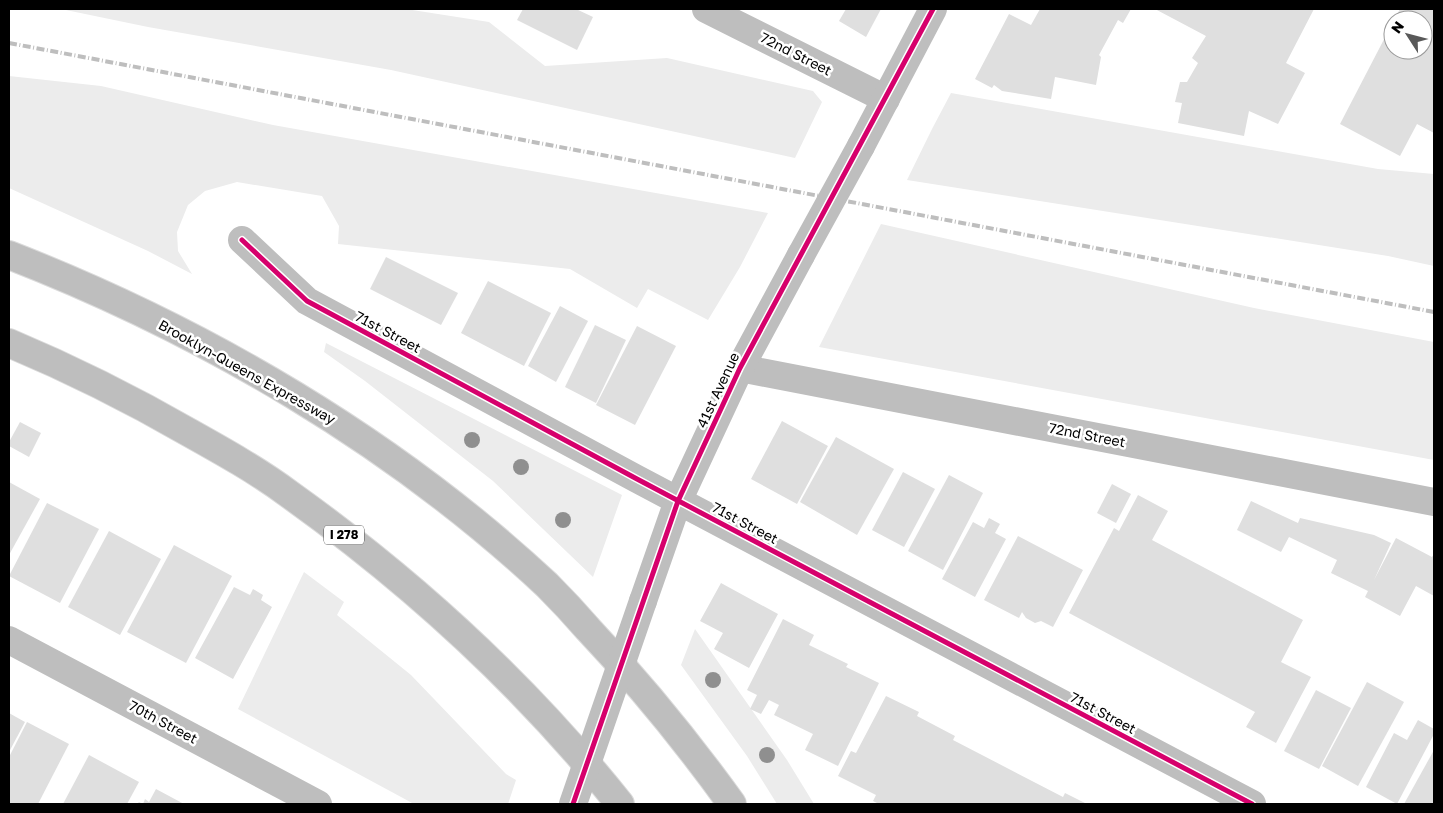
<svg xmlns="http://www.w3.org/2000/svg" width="1443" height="813" viewBox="0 0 1443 813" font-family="'Golos Text',sans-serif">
<rect width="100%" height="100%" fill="#fff"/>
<g fill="#ececec">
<path d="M61 9H406L489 22 545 66 667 58 813 91 822 102 795 158 391 70 148 27Z"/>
<path d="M9 76 101 86 273 125 768 213 740 267 708 320 648 289 637 308 570 269 338 244 339 226 322 196 237 182 205 191 188 205 177 232 178 251 192 274 148 251 9 188Z"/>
<path d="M951 93 1378 169 1434 174V266L1388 256 907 180 932 129Z"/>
<path d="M881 224 1254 308 1434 342V460L819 347Z"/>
<path d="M326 343 622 495 593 577 493 481 365 381 324 352Z"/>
<path d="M304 572 344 602 337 615 411 675 506 774 516 780 508 804H414L238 709Z"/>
<path d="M695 629 787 760 814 804H777L747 756 681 665Z"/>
</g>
<g fill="#dfdfdf">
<path d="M523 9H576L593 17 577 50 517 20Z"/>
<path d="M846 9H881L866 37 839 21Z"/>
<path d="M1040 9H1131L1123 23 1118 20 1099 55 1101 57 1096 85 1055 77 1051 99 1002 91 994 85 992 88 975 79 1009 14 1031 25Z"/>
<path d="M1155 9H1314L1286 63 1305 73 1278 124 1249 111 1244 136 1178 123 1182 103 1175 102 1180 82H1187L1198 63 1192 58 1206 36Z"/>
<path d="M1400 9H1434V133L1417 124 1400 156 1340 124 1393 22V50H1423V20H1394Z"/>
<path d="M386 257 458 293 441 325 370 289Z"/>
<path d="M488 281 551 313 524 366 461 333Z"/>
<path d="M560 306 588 321 556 382 528 366Z"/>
<path d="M595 325 626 340 596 403 565 387Z"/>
<path d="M637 326 676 346 635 425 596 405Z"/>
<path d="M782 421 828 446 797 504 751 479Z"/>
<path d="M20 422 41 433 29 457 9 446V442Z"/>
<path d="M836 437 894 469 857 535 800 502Z"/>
<path d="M903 472 935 489 904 547 872 530Z"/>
<path d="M949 475 983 493 943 570 908 551Z"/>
<path d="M9 482 40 499 9 555Z"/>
<path d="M1112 484 1131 494 1116 523 1097 513Z"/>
<path d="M1138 495 1168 511 1152 540 1303 620 1281 662 1311 677 1276 743 1246 727 1255 712 1069 613 1114 528 1119 531Z"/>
<path d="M1251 501 1298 523 1300 518 1374 535 1391 543 1374 580 1396 538 1432 557 1434 554V596L1416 586 1400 616 1365 597 1368 591 1331 573 1337 560 1289 537 1281 552 1237 530Z"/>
<path d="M47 503 99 529 60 603 9 576Z"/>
<path d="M989 518 1000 524 995 533 1006 539 975 597 942 579 973 522 984 528Z"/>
<path d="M109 531 161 559 120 635 68 607Z"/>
<path d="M1018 536 1083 570 1053 627 1041 621 1035 623 1026 618 1022 612 1019 618 984 600Z"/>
<path d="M174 545 232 576 186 663 127 632Z"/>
<path d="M721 583 778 614 749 668 714 649 723 633 700 621Z"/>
<path d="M234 587 250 595 253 589 263 595 261 600 272 607 233 679 195 658Z"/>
<path d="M783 619 814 635 809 645 848 664 846 667 879 683 838 766 805 750 813 734 774 715 779 705 769 700 761 714 750 709 757 695 747 690Z"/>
<path d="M1367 682 1404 702 1358 786 1322 766Z"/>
<path d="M1316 690 1351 708 1319 769 1284 751Z"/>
<path d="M886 696 919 712 917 716 955 736 953 740 1063 797 1065 793 1087 804H879L873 801 876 795 838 776 851 751 856 753Z"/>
<path d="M9 713 25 722 9 752Z"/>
<path d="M1418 720 1434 729V734L1397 804 1366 787 1394 733 1407 740Z"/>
<path d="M27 722 69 744 38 804H9V757Z"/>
<path d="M1434 750V804H1404Z"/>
<path d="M89 755 139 782 127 804H63Z"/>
<path d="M156 789 184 804H137L139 802 143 804 145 799 149 802Z"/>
</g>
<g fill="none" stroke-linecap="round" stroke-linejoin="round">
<defs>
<g id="motorway">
<path d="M9 255C204 331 394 442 547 585 561 599 575 614 588 629 640 684 688 743 732 804"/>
<path d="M9 343C71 369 131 399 190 433 224 452 258 471 289 494 415 584 524 684 620 804"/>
</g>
</defs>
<use href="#motorway" stroke="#dbdbdb" stroke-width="30"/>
<g stroke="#bebebe" stroke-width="28">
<path d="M706 9 886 99"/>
<path d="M861 146 933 9"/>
<path d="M242 240 307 301 637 479 1252 804"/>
<path d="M740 368 1434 502"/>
<path d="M643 601 678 501 740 368 801 255"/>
<path d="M9 640 318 804"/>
</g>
<use href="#motorway" stroke="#bebebe" stroke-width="28"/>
<path stroke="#bebebe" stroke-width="4" stroke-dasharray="8 2.5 1 2.5" stroke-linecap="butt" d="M9 43 1434 312"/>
<g stroke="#bebebe" stroke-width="28">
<path d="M801 255 861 146"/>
<path d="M573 804 643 601"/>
</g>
<defs>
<g id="cycleway">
<path d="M242 240 307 301 637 479 1252 804"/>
<path d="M573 804 678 501 740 368 933 9"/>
</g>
</defs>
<use href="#cycleway" stroke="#fff" stroke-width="8"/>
<use href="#cycleway" stroke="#d6006c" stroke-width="5"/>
</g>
<g fill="#8f8f8f">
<circle cx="472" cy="440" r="8"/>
<circle cx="521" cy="467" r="8"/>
<circle cx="563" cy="520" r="8"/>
<circle cx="713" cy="680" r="8"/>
<circle cx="767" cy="755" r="8"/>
</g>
<g text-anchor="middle" stroke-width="5" stroke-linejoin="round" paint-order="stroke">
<rect fill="#fff" stroke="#4c4c4c" stroke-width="1" x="324" y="525.5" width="40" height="19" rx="4"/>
<g font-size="12" font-weight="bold" fill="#000">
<text x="344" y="539">I 278</text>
</g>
<g font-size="14" fill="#000" stroke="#fff">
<text transform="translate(796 54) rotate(27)" y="5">72nd Street</text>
<text transform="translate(388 332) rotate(28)" y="5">71st Street</text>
<text transform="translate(247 372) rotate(29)" y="5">Brooklyn-Queens Expressway</text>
<text transform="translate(718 390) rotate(-65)" y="5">41st Avenue</text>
<text transform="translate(1087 435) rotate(11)" y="5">72nd Street</text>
<text transform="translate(745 523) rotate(28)" y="5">71st Street</text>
<text transform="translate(1103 713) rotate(28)" y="5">71st Street</text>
<text transform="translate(163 722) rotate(28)" y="5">70th Street</text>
</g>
</g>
<rect width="1443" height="813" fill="none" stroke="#000000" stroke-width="20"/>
<g transform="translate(1408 35) rotate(306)"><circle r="24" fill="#ffffff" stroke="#999999"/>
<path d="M0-4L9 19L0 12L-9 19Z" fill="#595959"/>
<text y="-8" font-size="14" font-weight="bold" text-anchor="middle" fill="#000000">N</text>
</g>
</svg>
